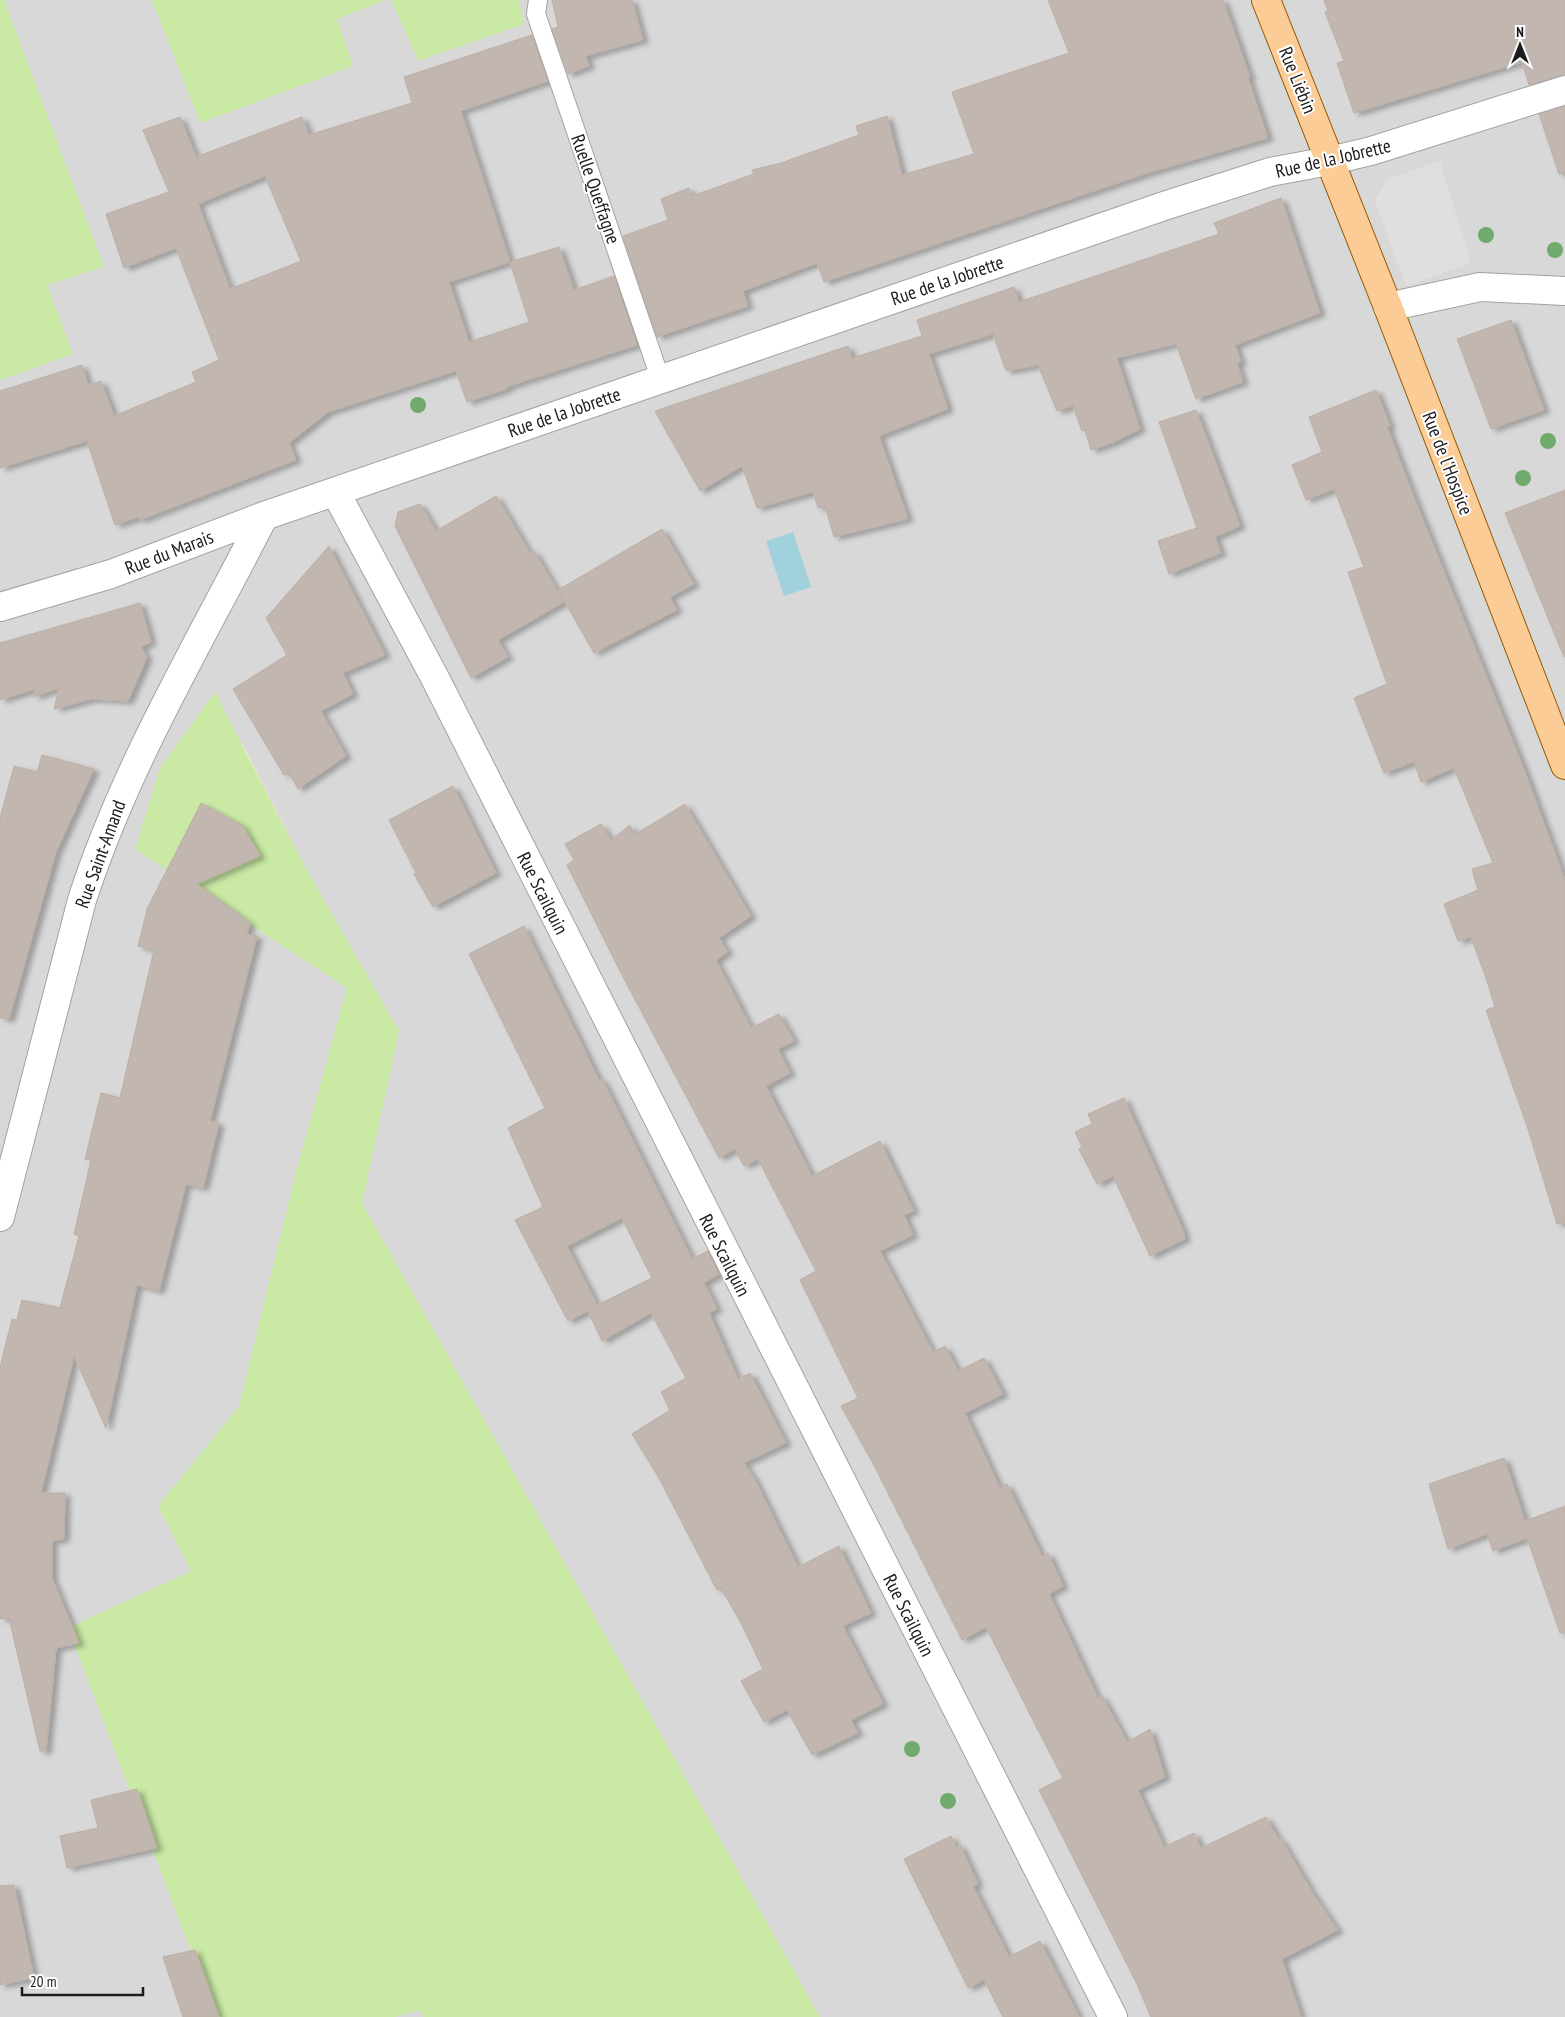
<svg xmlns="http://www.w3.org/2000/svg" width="1565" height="2017" viewBox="0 0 1565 2017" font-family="'PT Sans Narrow',sans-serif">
<defs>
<filter id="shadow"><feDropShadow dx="5.5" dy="3" stdDeviation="2.5" flood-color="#0004"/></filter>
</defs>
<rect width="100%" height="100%" fill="#ede8e0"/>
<path fill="#d9d8d8" d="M0 0H1565V2017H820L362 1203 399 1031 305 867 243 744 136 849 347 988 295 1176 239 1407 158 1507 424 2017H0Z"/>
<g fill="#c9e9a5">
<path d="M0 0H4L104 267 47 285 73 354 0 380Z"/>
<path d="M152 0H386L337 19 353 66 200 123Z"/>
<path d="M391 0H519L524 24 418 61Z"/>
<path d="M215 692 305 867 399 1031 362 1203 820 2017H424L420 2010 395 2017H216L68 1628 191 1571 158 1506 239 1406 295 1176 347 988 135 849 160 768Z"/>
</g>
<path fill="#dfdfdf" d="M1440 161 1471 263 1406 286 1375 201 1388 179Z"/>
<path fill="#a0d1dc" d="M793 532 811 587 784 596 766 541Z"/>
<g fill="#c1b7b0" stroke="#beaea3" fill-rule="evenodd" filter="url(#shadow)">
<path d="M552 0H632L643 40 586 56 589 66 568 74 552 29 558 27Z"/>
<path d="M1048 0H1223L1250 77 1248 78 1268 138 1148 173 824 282 817 263 743 291 748 306 657 337 623 236 668 220 661 199 689 188 692 196 754 174 752 170 781 163 859 135 856 126 887 116 902 175 974 154 952 92 1069 53Z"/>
<path d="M1324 0H1565V75L1529 85 1522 62 1354 113 1337 63 1344 61 1325 12 1328 11Z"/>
<path d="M532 35 548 81 461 111 510 262 449 282 469 342 529 322 510 262 559 247 574 290 614 276 637 345 506 387 507 389 467 402 456 371 328 412 289 443 296 460 140 520 138 517 115 525 87 441 0 468V391L82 365 88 385 101 381 114 416 196 382 192 372 219 360 176 248 124 268 106 214 169 192 143 130 180 117 196 157 302 117 309 135 412 103 404 77ZM265 176 301 261 230 289 198 204Z"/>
<path d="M1565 106V173L1559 174 1539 114Z"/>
<path d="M1281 198 1320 313 1235 345 1241 362 1237 363 1243 382 1196 399 1176 344 1117 358 1140 429 1112 443 1091 450 1085 430 1082 431 1073 406 1057 411 1038 365 1006 371 993 334 929 354 948 409 879 436 908 519 834 537 825 506 818 508 813 492 757 508 742 466 700 491 655 411 848 346 852 358 922 336 917 320 1014 287 1019 302 1219 234 1214 223Z"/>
<path d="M1511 320 1544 410 1491 429 1457 339Z"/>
<path d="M1376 390 1390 426 1387 427 1415 500 1524 769 1565 880V1223L1557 1224 1527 1126 1486 1010 1495 1007 1486 978 1471 937 1458 941 1444 904 1478 890 1472 869 1493 863 1454 768 1421 782 1414 762 1384 773 1354 698 1387 684 1348 572 1364 567 1334 489 1306 500 1292 465 1322 452 1309 417Z"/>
<path d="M1196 410 1240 526 1215 537 1221 553 1169 574 1158 541 1197 528 1159 422Z"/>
<path d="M1565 490V657H1564L1505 513Z"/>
<path d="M496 496 530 553 534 551 564 602 498 640 508 657 471 678 395 526 398 512 420 504 436 531Z"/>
<path d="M662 529 694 584 670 597 677 610 594 653 558 590Z"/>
<path d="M329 546 385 655 343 673 353 694 321 711 346 756 298 789 289 772 284 775 233 689 287 655 266 618Z"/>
<path d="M140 603 151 642 141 647 147 657 128 701 92 699 54 709 59 688 33 697 35 689 0 700V643Z"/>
<path d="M42 755 94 769 56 852 9 1019 0 1018V818L14 766 37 772Z"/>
<path d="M453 786 496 873 433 907 414 874 416 873 389 820Z"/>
<path d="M201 803 242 825 260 856 197 884 250 923 247 934 257 936 210 1121 219 1123 203 1188 186 1184 159 1291 137 1285 106 1428 74 1356 41 1493H65L64 1539 52 1541V1578L79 1643 56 1648 46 1751H40L9 1618 0 1619V1367L12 1319 17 1320 22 1300 60 1308 79 1236 74 1234 91 1160 85 1159 101 1093 120 1098 144 993 154 950 138 946 148 906H151L152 904 149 905Z"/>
<path d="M685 804 751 916 719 938 728 952 716 960 751 1028 779 1014 794 1041 778 1049 790 1073 766 1086 812 1176 880 1141 914 1211 904 1215 913 1235 880 1251 933 1352 945 1346 958 1371 984 1358 1003 1394 965 1413 1000 1488 1007 1484 1042 1556 1048 1553 1063 1586 1049 1594 1098 1698 1102 1696 1127 1742 1150 1729 1165 1777 1138 1790 1164 1847 1194 1833 1201 1848 1266 1817 1279 1840 1281 1839 1314 1895 1338 1930 1282 1959 1301 2017H1151L1136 1982 1039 1790 1063 1778 1038 1730 986 1627 962 1640 875 1467 841 1406 858 1398 800 1280 816 1271 758 1159 744 1166 735 1149 719 1158 620 971 567 865 574 860 565 844 601 824 611 840 630 825 634 835Z"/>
<path d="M524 926 599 1080 602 1079 692 1259 708 1251 719 1274 704 1283 717 1309 709 1313 738 1379 750 1373 786 1443 744 1463 754 1478 798 1567 839 1546 871 1613 843 1626 883 1704 851 1720 858 1733 812 1755 787 1710 764 1722 741 1681 763 1669 741 1623 721 1588 717 1590 659 1478 632 1434 670 1410 661 1392 686 1378 651 1313 602 1341 588 1311 568 1321 515 1220 543 1207 508 1128 545 1108 469 954ZM622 1218 652 1278 597 1305 567 1246Z"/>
<path d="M1124 1098 1183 1230 1185 1239 1150 1256 1113 1176 1097 1184 1079 1149 1082 1147 1075 1132 1092 1124 1088 1114Z"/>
<path d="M1504 1458 1525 1521 1565 1506V1632L1560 1633 1527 1538 1493 1551 1487 1534 1448 1549 1429 1484Z"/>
<path d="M137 1789 157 1848 67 1868 60 1836 98 1828 91 1800Z"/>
<path d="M951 1836 956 1847 960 1845 978 1884 973 1886 1009 1957 1040 1941 1079 2017H1003L984 1980 968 1988 904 1859Z"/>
<path d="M14 1885 34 1978 0 1985V1886Z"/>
<path d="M195 1950 219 2017H183L163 1957Z"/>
</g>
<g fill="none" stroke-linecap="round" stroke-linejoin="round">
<defs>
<path id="service" d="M538 0 536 14 660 378"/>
<g id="minor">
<path d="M1329 161 1371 151 1565 90"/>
<path d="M1388 307 1480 287 1565 291"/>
<path d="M336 493 435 678 1113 2017"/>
<path d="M0 1217 82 900C126 764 200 642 264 516"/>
</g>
<path id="tertiary" d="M0 607 111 574 264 516 1164 206 1270 172 1329 161"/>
<path id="primary" d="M1266 0 1388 307 1565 765"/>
</defs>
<use href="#service" stroke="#a2a2a2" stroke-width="20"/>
<use href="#minor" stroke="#a2a2a2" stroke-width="30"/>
<use href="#tertiary" stroke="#a2a2a2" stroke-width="30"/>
<use href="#primary" stroke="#925b00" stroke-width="30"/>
<use href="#service" stroke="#fff" stroke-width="18"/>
<use href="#minor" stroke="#fff" stroke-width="28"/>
<use href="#tertiary" stroke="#fff" stroke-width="28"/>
<use href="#primary" stroke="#fccc96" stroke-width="28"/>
</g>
<g fill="#70aa6d">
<circle cx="1486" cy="235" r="8"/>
<circle cx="1555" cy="250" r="8"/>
<circle cx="418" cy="405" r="8"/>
<circle cx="1548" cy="441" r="8"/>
<circle cx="1523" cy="478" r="8"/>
<circle cx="912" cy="1749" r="8"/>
<circle cx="948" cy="1801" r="8"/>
</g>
<g text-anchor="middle" stroke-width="4" stroke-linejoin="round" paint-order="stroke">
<g font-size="19" fill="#1b1b1b" stroke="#fff">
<text transform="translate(1298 80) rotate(68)" y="7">Rue Liébin</text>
<text transform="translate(1333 158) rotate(-13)" y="7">Rue de la Jobrette</text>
<text transform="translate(596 189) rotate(71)" y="7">Ruelle Queffagne</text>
<text transform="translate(947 280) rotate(-19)" y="7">Rue de la Jobrette</text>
<text transform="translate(564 412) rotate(-19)" y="7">Rue de la Jobrette</text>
<text transform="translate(1448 463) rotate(69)" y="7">Rue de l'Hospice</text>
<text transform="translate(169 552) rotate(-21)" y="7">Rue du Marais</text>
<text transform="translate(100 854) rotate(-70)" y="7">Rue Saint-Amand</text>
<text transform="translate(543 893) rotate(63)" y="7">Rue Scailquin</text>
<text transform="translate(725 1255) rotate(63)" y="7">Rue Scailquin</text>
<text transform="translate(909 1615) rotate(63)" y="7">Rue Scailquin</text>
</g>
</g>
<g transform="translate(1520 45)" stroke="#ffffff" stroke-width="4" paint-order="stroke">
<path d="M0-4L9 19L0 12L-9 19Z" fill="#1b1b1b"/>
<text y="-8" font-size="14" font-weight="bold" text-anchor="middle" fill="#1b1b1b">N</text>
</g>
<path d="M22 1987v8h121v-8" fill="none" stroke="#1b1b1b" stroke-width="2.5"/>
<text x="30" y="1987" font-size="15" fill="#1b1b1b" stroke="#ffffff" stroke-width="4" paint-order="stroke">20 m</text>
</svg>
